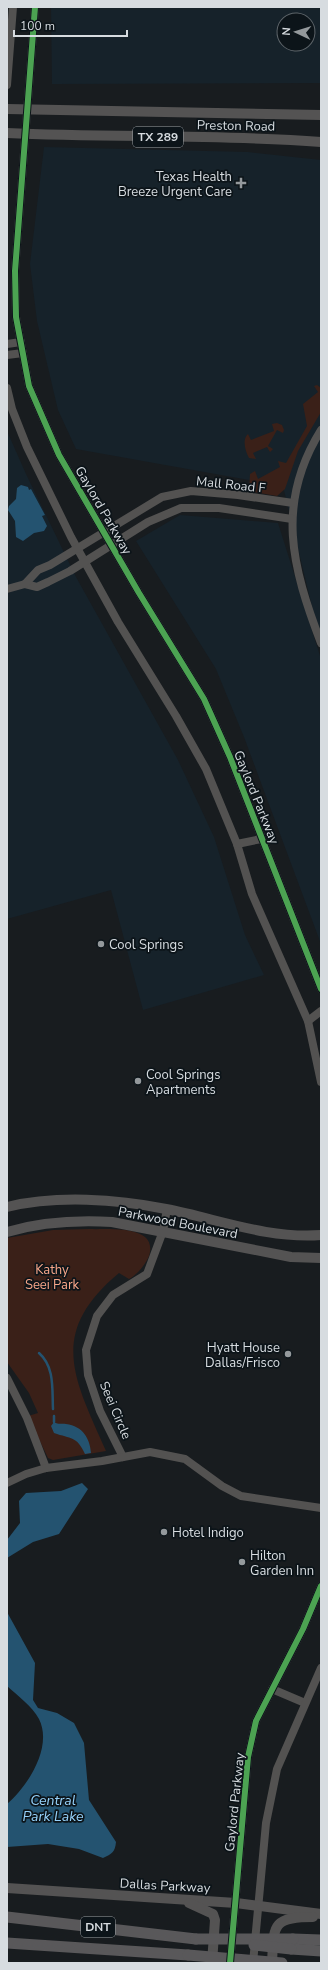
<svg xmlns="http://www.w3.org/2000/svg" width="328" height="1970" viewBox="0 0 328 1970" font-family="'Nunito Sans',sans-serif">
<rect width="100%" height="100%" fill="#181c1f"/>
<g fill="#16222a" fill-rule="evenodd">
<path d="M51 7H321V83L52 84ZM284 20H308V44H284Z"/>
<path d="M44 147 248 152 321 160V644L283 486 76 449 58 410 37 321 30 264Z"/>
<path d="M7 431 26 474 76 577 178 760 214 837 245 935 264 975 143 1010 111 890 7 919Z"/>
<path d="M180 515 278 523 321 659V944L244 737 216 669 136 541Z"/>
</g>
<g fill="#3a2018">
<path d="M317 385 321 388V412L298 451 285 489 277 496 249 491 250 474 255 471 258 479 280 467 278 461 286 463 307 426 303 404 318 392 314 386Z"/>
<path d="M277 423 282 425 284 430 283 433 277 430 268 446 273 449 270 452 267 447 253 453 256 459 249 458C245 451 242 439 248 434L251 440 274 431 272 424Z"/>
<path d="M89 1229C107 1230 159 1224 149 1256 145 1265 138 1274 129 1279L119 1273C47 1333 74 1378 106 1451L53 1460 48 1458 28 1416 38 1413 29 1393 7 1362V1238L53 1230Z"/>
</g>
<g fill="#245370">
<path d="M21 485 28 487 29 490 31 489 45 515 42 516 47 526 44 531 34 533 23 541 16 537 15 521 8 510 9 506 16 499 17 488Z"/>
<path d="M54 1422C59 1425 61 1423 66 1424 83 1426 90 1439 91 1453L85 1454C77 1436 71 1439 54 1433L51 1426Z"/>
<path d="M82 1483 88 1489 59 1534 33 1542 7 1558V1540L20 1523 19 1501 26 1493 61 1491Z"/>
<path d="M7 1612 35 1663 33 1700 38 1708 57 1713 74 1723 84 1743 89 1800 116 1842C115 1852 112 1854 103 1858L79 1849 48 1844 7 1847V1804C28 1786 53 1747 39 1719 32 1706 18 1696 7 1686Z"/>
</g>
<g fill="none" stroke-linecap="round" stroke-linejoin="round">
<g stroke="#245370" stroke-width="2.5">
<path d="M39 1353C55 1367 52 1390 53 1409"/>
<path d="M54 1422V1416"/>
</g>
<g stroke="#535251" stroke-width="8">
<path d="M35 7 15 271 16 317 29 386 59 455 139 593 204 699 230 757 321 989"/>
<path d="M7 85 13 7"/>
<path d="M7 344 21 342"/>
<path d="M7 355 23 353"/>
<path d="M7 388 12 409 27 447 71 537 118 622 176 716 206 769 237 844 252 894 308 1021 321 1082"/>
<path d="M321 430C275 504 292 567 321 643"/>
<path d="M25 584 37 587 48 582 70 571 148 522 181 508H219L292 519"/>
<path d="M7 589 25 584 38 570 50 565 162 497 191 491 238 495 293 503"/>
<path d="M237 844 261 839"/>
<path d="M308 1021 321 1011"/>
<path d="M7 1378 27 1418 46 1468"/>
<path d="M123 1457 100 1411 88 1375 86 1350 97 1316 113 1295 147 1274 163 1231 167 1209"/>
<path d="M7 1483 26 1474 46 1468 102 1461 150 1452 185 1459 222 1486 241 1496 321 1508"/>
<path d="M272 1689 305 1703"/>
<path d="M230 1963 248 1757 256 1721 303 1629 321 1586"/>
<path d="M253 1963 266 1823 277 1769 321 1668"/>
</g>
<g stroke="#545353" stroke-width="10">
<path d="M7 109 321 115"/>
<path d="M7 133C112 138 217 134 321 142"/>
<path d="M7 1207C56 1195 117 1199 166 1209 218 1219 267 1239 321 1235"/>
<path d="M7 1232C41 1222 76 1220 112 1222L291 1257 321 1258"/>
<path d="M7 1888 236 1903 321 1914"/>
<path d="M189 1903 213 1914 215 1920 212 1963"/>
<path d="M272 1963C274 1926 271 1917 313 1917"/>
</g>
<g stroke="#59585a" stroke-width="11">
<path d="M7 1917 196 1939"/>
<path d="M293 1939 321 1940"/>
<path d="M7 1943 188 1955"/>
<path d="M291 1949 321 1951"/>
</g>
<g stroke="#59585a" stroke-width="11">
<path d="M196 1939H293"/>
<path d="M254 1945 291 1949"/>
<path d="M188 1955 282 1963"/>
</g>
<defs>
<g id="cycleway">
<path d="M35 7 15 271 16 317 29 386 59 455 139 593 204 699 230 757 321 989"/>
<path d="M230 1963 248 1757 256 1721 303 1629 321 1586"/>
</g>
</defs>
<use href="#cycleway" stroke="#0c1419" stroke-width="8"/>
<use href="#cycleway" stroke="#4ca352" stroke-width="6"/>
</g>
<g fill="#94999c" stroke="#0c1419" stroke-width="1.5">
<path d="M239 177h4v4h4v4h-4v4h-4v-4h-4v-4h4z"/>
<circle cx="101" cy="944" r="4"/>
<circle cx="138" cy="1081" r="4"/>
<circle cx="288" cy="1354" r="4"/>
<circle cx="164" cy="1532" r="4"/>
<circle cx="242" cy="1562" r="4"/>
</g>
<g text-anchor="middle" stroke-width="3.5" stroke-linejoin="round" paint-order="stroke">
<g fill="#0c1419" stroke="#9aa0a4" stroke-width="1">
<rect x="133" y="127" width="50" height="20" rx="3"/>
<rect x="81" y="1917" width="34" height="20" rx="3"/>
</g>
<g font-size="12" font-weight="bold" fill="#d7dce0">
<text x="158" y="141">TX 289</text>
<text x="98" y="1931">DNT</text>
</g>
<g font-size="13" fill="#d7dce0" stroke="#0c1419">
<text transform="translate(236 125) rotate(1)" y="5">Preston Road</text>
<text transform="translate(231 484) rotate(6)" y="5">Mall Road F</text>
<text transform="translate(104 510) rotate(60)" y="5">Gaylord Parkway</text>
<text transform="translate(257 797) rotate(68)" y="5">Gaylord Parkway</text>
<text transform="translate(178 1222) rotate(11)" y="5">Parkwood Boulevard</text>
<text transform="translate(116 1410) rotate(67)" y="5">Seei Circle</text>
<text transform="translate(234 1802) rotate(-84)" y="5">Gaylord Parkway</text>
<text transform="translate(165 1885) rotate(3)" y="5">Dallas Parkway</text>
</g>
<g font-size="13" fill="#d7dce0" stroke="#0c1419" text-anchor="start">
<text x="232" y="181" text-anchor="end">Texas Health<tspan x="232" dy="15">Breeze Urgent Care</tspan></text>
<text x="109" y="949">Cool Springs</text>
<text x="146" y="1079">Cool Springs<tspan x="146" dy="15">Apartments</tspan></text>
<text x="280" y="1352" text-anchor="end">Hyatt House<tspan x="280" dy="15">Dallas/Frisco</tspan></text>
<text x="172" y="1537">Hotel Indigo</text>
<text x="250" y="1560">Hilton<tspan x="250" dy="15">Garden Inn</tspan></text>
</g>
<g font-size="13" fill="#f8a78a" stroke="#0c1419">
<text x="52" y="1274">Kathy<tspan x="52" dy="15">Seei Park</tspan></text>
</g>
<g font-size="14" font-style="italic" fill="#96d2fb" stroke="#0c1419">
<text x="53" y="1805">Central<tspan x="53" dy="16">Park Lake</tspan></text>
</g>
</g>
<rect width="328" height="1970" fill="none" stroke="#d7dce0" stroke-width="16"/>
<g transform="translate(296 32) rotate(274)"><circle r="19" fill="#0c1419" stroke="#5d6469"/>
<path d="M0-3L7 15L0 10L-7 15Z" fill="#94999c"/>
<text y="-6" font-size="11" font-weight="bold" text-anchor="middle" fill="#d7dce0">N</text>
</g>
<path d="M14 30v6h113v-6" fill="none" stroke="#d7dce0" stroke-width="2"/>
<text x="20" y="30" font-size="12" fill="#d7dce0" stroke="#0c1419" stroke-width="3" paint-order="stroke">100 m</text>
</svg>
